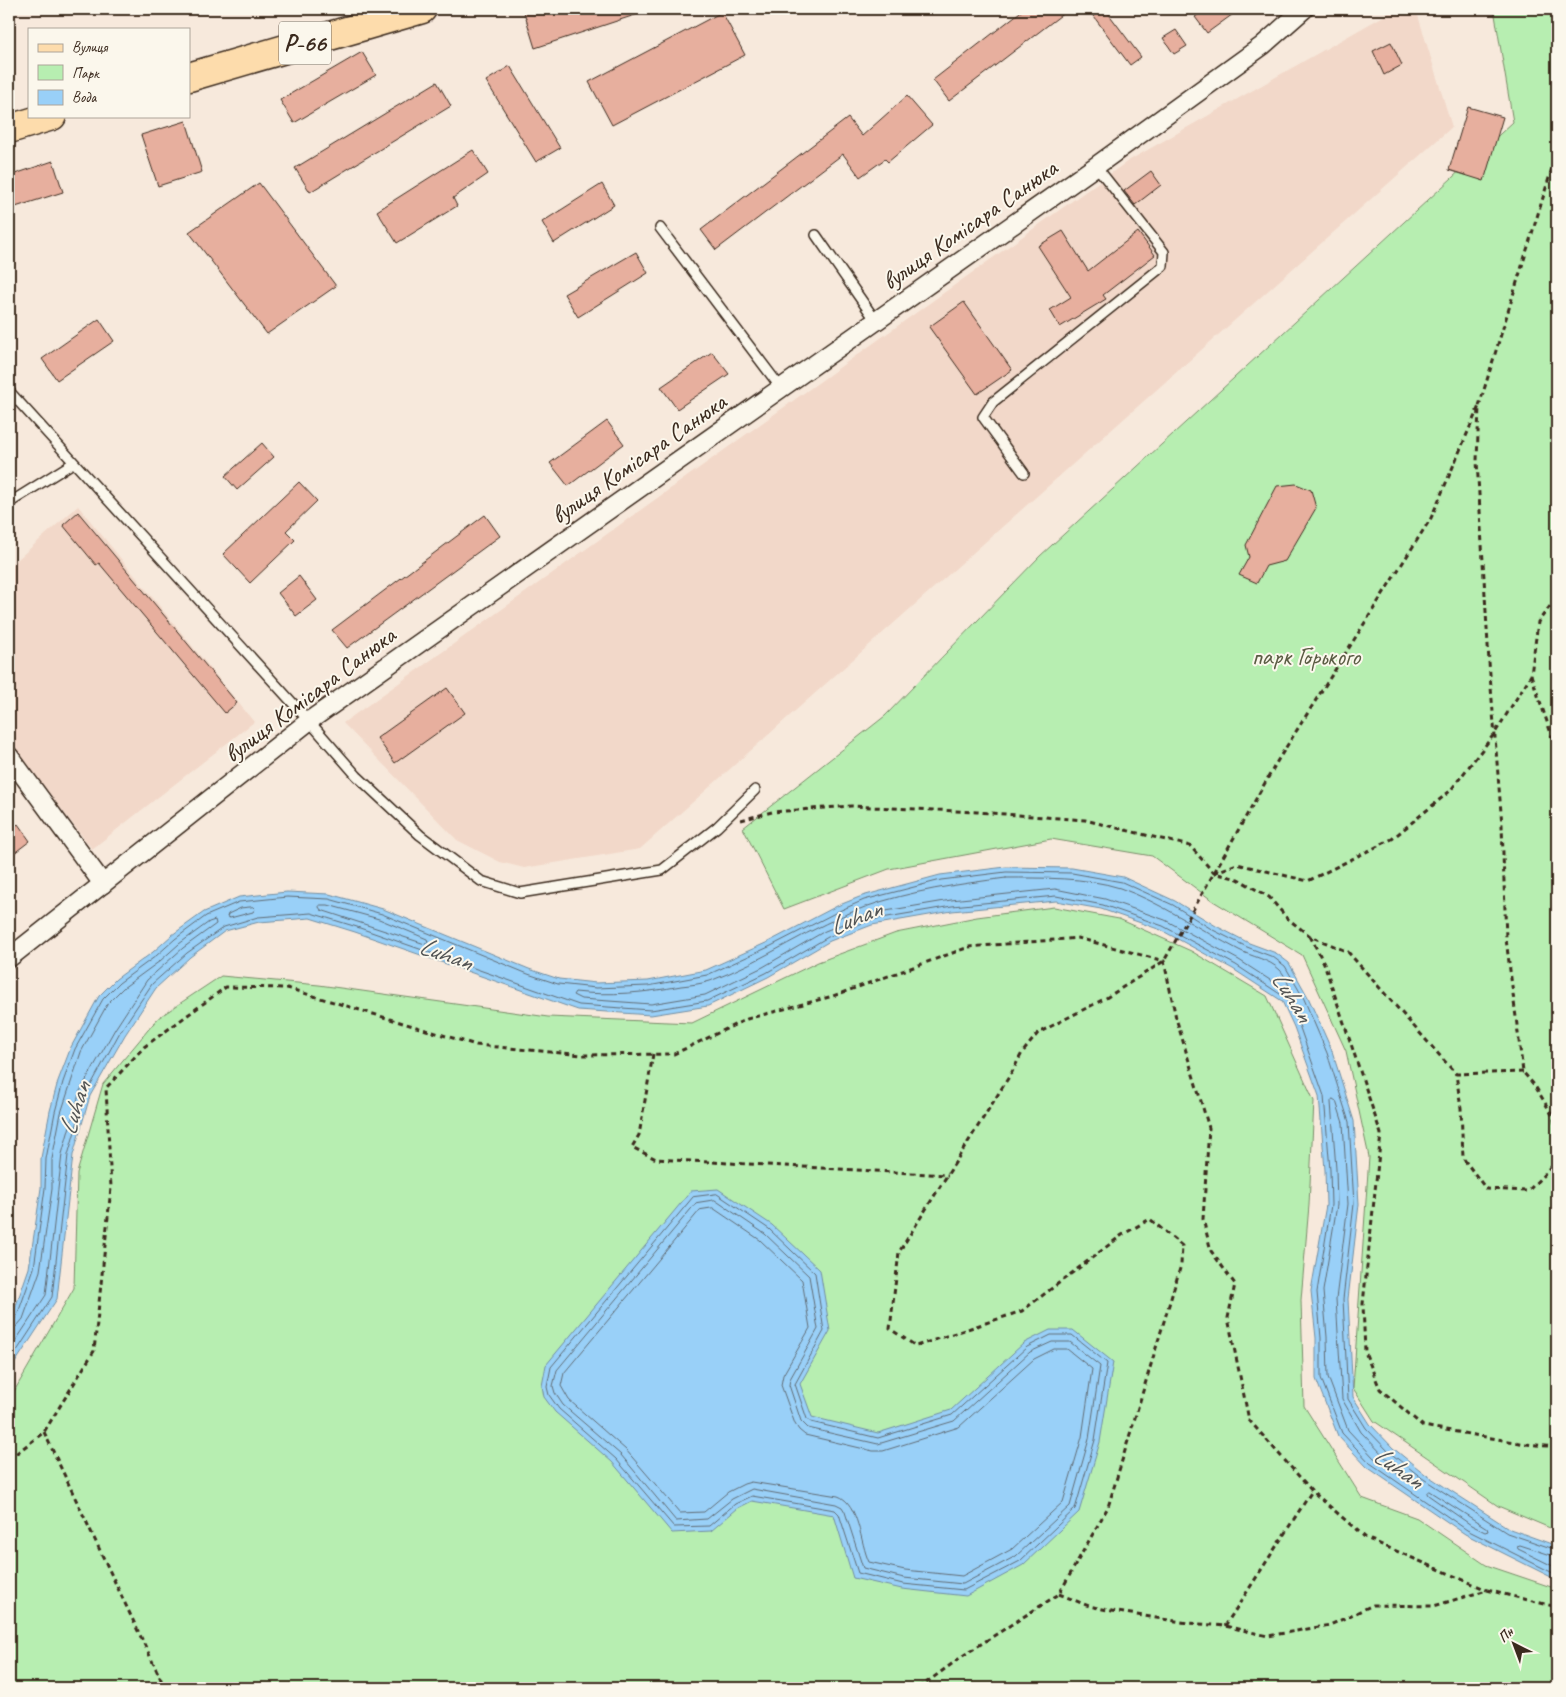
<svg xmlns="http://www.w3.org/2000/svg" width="1566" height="1697" viewBox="0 0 1566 1697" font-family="Caveat,sans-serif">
<rect width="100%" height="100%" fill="#f7e9dc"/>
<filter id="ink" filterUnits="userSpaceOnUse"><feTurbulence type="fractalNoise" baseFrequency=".02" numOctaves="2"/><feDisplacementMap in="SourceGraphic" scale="10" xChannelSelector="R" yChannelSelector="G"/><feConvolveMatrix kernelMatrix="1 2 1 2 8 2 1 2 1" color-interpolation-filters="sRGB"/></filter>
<g filter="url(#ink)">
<g fill="#f2d8c9">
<path d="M1396 9H1416L1452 127 640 849 524 868 500 862 457 840 343 723 1128 161Z"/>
<path d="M78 506 254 722 92 849 9 741V567Z"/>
</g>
<g fill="#b7eeb1" stroke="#798c68">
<path d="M1494 9H1557V1531L1498 1506 1374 1421 1353 1388 1369 1157 1346 1051 1302 955 1213 901 1152 856 1051 839 889 869 784 909 743 828 885 716 1040 556 1513 122Z"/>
<path d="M1054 907 1119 919 1191 951 1267 996 1314 1101 1309 1205 1301 1300 1304 1406 1362 1498 1417 1518 1486 1565 1557 1589V1688H9V1400L74 1288 77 1173 103 1084 158 1018 221 976 319 985 548 1017 692 1023 818 962 896 933 977 917Z"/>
</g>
<g fill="#99d0f8" stroke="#738ea1">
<path d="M1006 867 1072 868 1123 877 1175 901 1216 926 1249 943 1276 953 1289 963 1308 997 1332 1051 1354 1121 1359 1204 1348 1299 1353 1397 1370 1424 1393 1448 1425 1474 1510 1529 1557 1546V1580L1465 1534 1367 1467 1338 1436 1316 1379V1338L1311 1291 1326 1205 1325 1170 1319 1096 1294 1027 1282 1001 1233 969 1161 930 1101 909 1056 901 952 911 872 925 830 941 768 977 708 1006 651 1015 578 1010 355 932 310 918 259 922 225 931 190 957 156 988 125 1035 90 1096 73 1155 57 1299 9 1372V1319L13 1314 29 1268 41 1188V1158L50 1111 58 1081 71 1047 99 996 116 979 153 952 172 935 204 912 239 897 287 892 329 894 383 909 529 969 559 979 596 983 648 981 706 970 768 942 837 906 862 896 940 875Z"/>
<path d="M718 1189 772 1225 820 1270 830 1331 800 1384 812 1417 878 1433 951 1410 1024 1343 1050 1330H1073L1113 1362 1100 1442 1079 1512 1023 1565 966 1596 902 1589 853 1578 834 1515 752 1501 738 1508 711 1531 672 1533 612 1462 555 1412 544 1397 542 1386 546 1365 691 1191Z"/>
</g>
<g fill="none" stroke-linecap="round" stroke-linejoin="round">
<g stroke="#616c75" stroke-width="1">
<path d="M1006 878C1042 878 1086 877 1120 888 1160 902 1200 930 1239 950 1252 957 1269 959 1280 970 1284 974 1289 984 1290 990L1287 991 1239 960 1165 920 1105 899 1055 889 951 900 868 914 825 931 763 967 705 995 651 1004 581 999 573 995 575 992C610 996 645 993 681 986 690 985 701 984 710 981 764 961 811 926 865 907 910 891 959 884 1006 878Z"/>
<path d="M321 905H328L379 919 427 939 428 942 425 944 321 910 319 907Z"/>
<path d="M253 907 255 909 253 912 230 918 227 917 228 914 241 908Z"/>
<path d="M1333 1099 1336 1101 1343 1123 1348 1204 1336 1299 1342 1399 1361 1432 1385 1457 1412 1479 1413 1481 1411 1483 1374 1458 1348 1430 1328 1377 1327 1337 1323 1291 1337 1205 1336 1169 1331 1102Z"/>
<path d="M717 1194 769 1229 815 1273 824 1331 795 1384 807 1419 811 1422 878 1438 952 1415 1027 1347 1051 1335H1072L1107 1363 1095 1440 1075 1509 1020 1561 964 1590 903 1584 858 1573 839 1514 835 1510 752 1496 735 1504 709 1526 674 1527 616 1459 559 1409 549 1395 547 1387 551 1367 693 1197Z"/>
<path d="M715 1200 765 1234 809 1276 818 1329 790 1379 789 1385 801 1421 808 1428 878 1444 954 1421 1030 1352 1052 1342H1070L1100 1366 1089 1439 1070 1506 1016 1556 963 1584 904 1578 863 1568 845 1512 842 1507 836 1504 752 1489 732 1499 707 1519 676 1521 621 1455 563 1405 555 1393 553 1386 557 1370 696 1203Z"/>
<path d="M713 1208 760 1240 802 1280 810 1328 783 1375 781 1385 795 1424 799 1430 805 1435 873 1451H883L959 1427 1034 1359 1054 1349H1067L1092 1369 1082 1437 1063 1502 1012 1549 962 1576 905 1570 869 1562C860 1543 859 1503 838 1496L751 1482 744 1484 728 1492 704 1512 680 1513 626 1450 569 1400 561 1386 564 1373 700 1210Z"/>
<path d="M9 1322 13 1321 17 1316 34 1268 45 1188 46 1159 55 1112 63 1082 75 1049 103 999 119 983 156 956 175 939 206 916 239 902 287 897 329 899 382 914 528 974 558 984 596 988 648 986 707 975 771 946 839 911 864 900 941 880 1006 872 1072 873 1122 882 1173 905 1213 930 1247 947 1273 957 1285 966 1304 999 1327 1053 1349 1122 1354 1204 1343 1299 1348 1399 1366 1428 1389 1452 1422 1478 1507 1533 1557 1550"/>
<path d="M9 1328 17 1326 23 1319 40 1271 52 1189V1159L61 1113 81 1052 108 1003 123 988 160 961 179 944 209 922 215 920 216 924 183 948 147 980 115 1029 80 1091 62 1154 46 1295 9 1351"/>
<path d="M9 1363 52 1297 68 1155 86 1094 120 1032 152 984 187 953 224 927 258 917 311 913 357 927 579 1005 651 1010 707 1001 766 973 828 937 870 920 952 906 1056 896 1103 905 1163 926 1236 965 1286 998 1299 1025 1324 1096 1330 1170 1331 1205 1317 1292 1321 1338V1378L1342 1433 1370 1463 1467 1530 1557 1575"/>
<path d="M1429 1491 1487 1528 1488 1531 1485 1532 1471 1525 1428 1495 1427 1493Z"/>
<path d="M1557 1557 1520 1545 1517 1546 1518 1549 1557 1568"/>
</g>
</g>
<g fill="#e7af9e" stroke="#3b2a1e">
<path d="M523 9H646L647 11 535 48Z"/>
<path d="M1024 9H1069L949 101 933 80Z"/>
<path d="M1088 9H1105L1141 57 1130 65Z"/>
<path d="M1206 9H1240L1207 33 1195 17Z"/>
<path d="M722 12 745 55 612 125 589 82Z"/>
<path d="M1176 30 1187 46 1174 54 1163 38Z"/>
<path d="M1391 42 1402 65 1384 75 1373 51Z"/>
<path d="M362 52 376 75 294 123 280 100Z"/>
<path d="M510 66 560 148 536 162 486 81Z"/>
<path d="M437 82 451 106 310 192 295 168Z"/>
<path d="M907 96 932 125 888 162 885 159 860 177 843 154 716 250 701 230 848 118 862 136Z"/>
<path d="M1468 107 1503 117 1484 181 1449 170Z"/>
<path d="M186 121 202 172 158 186 141 135Z"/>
<path d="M473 150 488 174 453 198 457 206 397 243 377 211Z"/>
<path d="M53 161 63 192 9 209V176Z"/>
<path d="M1151 171 1161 185 1135 205 1124 191Z"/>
<path d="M259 183 336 286 267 334 189 232Z"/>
<path d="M602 184 614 205 554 243 542 222Z"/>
<path d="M1063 231 1088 271 1138 232 1155 255 1103 295 1106 299 1060 327 1050 310 1071 297 1038 246Z"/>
<path d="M636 252 648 273 578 317 564 294Z"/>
<path d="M964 302 1012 370 977 394 929 327Z"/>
<path d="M99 319 114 341 57 380 42 359Z"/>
<path d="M712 352 729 374 677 409 661 387Z"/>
<path d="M607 421 624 444 568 486 550 463Z"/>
<path d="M262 443 274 457 237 490 225 476Z"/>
<path d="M299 482 317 501 286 531 295 540 250 583 223 554Z"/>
<path d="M1296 484 1311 490 1316 508 1285 561 1266 566 1257 583 1239 575 1249 557 1246 545 1277 486Z"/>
<path d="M78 512 237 703 225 713 99 563 96 565 63 525Z"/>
<path d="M485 515 500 536 347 648 332 630Z"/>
<path d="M299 576 317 600 296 616 278 593Z"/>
<path d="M447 688 465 713 395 763 377 738Z"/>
<path d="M18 824 30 841 9 857V831Z"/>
</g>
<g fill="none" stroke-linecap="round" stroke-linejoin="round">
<defs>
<g id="lane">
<path d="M660 228 781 388"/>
<path d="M816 235 876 321"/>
<path d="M9 391 309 721 357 776 420 835 481 881 520 893 662 870 717 827 755 790"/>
<path d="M1024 473 983 417 993 402 1163 266 1164 252 1096 166"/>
<path d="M9 503 73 463"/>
</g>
<g id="street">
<path d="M9 756 103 884"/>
<path d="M9 958 309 721 1096 166 1262 46 1304 9"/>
</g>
<g id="primary">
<path d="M189 77 422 9"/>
<path d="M9 129 52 116"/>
</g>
</defs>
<use href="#lane" stroke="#3b2a1e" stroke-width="12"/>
<use href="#street" stroke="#3b2a1e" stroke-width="21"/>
<use href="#primary" stroke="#3b2a1e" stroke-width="31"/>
<g stroke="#3b2a1e" stroke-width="3" stroke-dasharray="5 4" stroke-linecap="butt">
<path d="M1557 152 1479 406 1477 461 1489 662 1502 825 1506 939 1523 1072 1535 1086 1554 1118 1557 1141"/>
<path d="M1531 675 1557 751"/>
<path d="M741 820 772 812 851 806 977 812 1085 820 1190 846 1214 873 1238 879 1269 897 1288 919 1310 936 1348 952 1456 1074"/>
<path d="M1214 873 1237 864 1308 881 1392 839 1450 791 1495 733 1531 675 1538 622 1557 597"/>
<path d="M1310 936 1324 963 1381 1134 1363 1304 1365 1352 1380 1389 1423 1426 1526 1444 1557 1447"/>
<path d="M653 1054 639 1135 632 1147 656 1159 948 1175"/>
<path d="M1523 1072 1456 1074 1461 1108 1463 1158 1486 1189 1528 1191 1557 1161"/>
<path d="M44 1432 165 1688"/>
<path d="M9 1459 44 1432 94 1351 111 1188 106 1088 144 1047 226 987 287 988 476 1045 583 1055 674 1054 747 1019 833 996 969 947 1078 938 1164 961 1176 1018 1209 1128 1203 1219 1211 1251 1235 1284 1228 1318 1249 1420 1312 1491 1366 1538 1487 1590"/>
<path d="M1059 1594 1089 1606 1112 1611 1188 1623 1225 1626 1268 1636 1330 1625 1373 1605 1434 1606 1487 1590 1557 1607"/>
<path d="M1225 1626 1312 1491"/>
<path d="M919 1688 964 1655 1059 1594 1108 1507 1181 1265 1182 1246 1150 1219 1122 1235 1022 1311 916 1346 890 1329 899 1252 1012 1072 1022 1053 1038 1033 1106 998 1164 961 1278 760 1431 518 1479 406"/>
</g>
<use href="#lane" stroke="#fbf7ec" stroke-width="9"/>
<use href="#street" stroke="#fbf7ec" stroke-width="18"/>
<use href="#primary" stroke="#fddcac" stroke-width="28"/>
</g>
</g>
<g text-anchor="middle" stroke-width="4" stroke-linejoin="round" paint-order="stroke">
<rect fill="#fbf7ec" stroke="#75685c" stroke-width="1" x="279" y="21.5" width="52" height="43" rx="4"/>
<g font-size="24" font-weight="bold" fill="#3b2a1e">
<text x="305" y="51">Р-66</text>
</g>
<g font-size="25" fill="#3b2a1e" stroke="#fbf7ec">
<text transform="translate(969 224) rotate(-35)" y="9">вулиця Комісара Санюка</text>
<text transform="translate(638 458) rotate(-35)" y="9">вулиця Комісара Санюка</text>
<text transform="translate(309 694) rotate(-37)" y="9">вулиця Комісара Санюка</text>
</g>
<g font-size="25" fill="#5a5b43" stroke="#fbf7ec">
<text x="1306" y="665">парк Горького</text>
</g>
<g font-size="26" font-style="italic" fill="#525454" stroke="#fbf7ec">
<text transform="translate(855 917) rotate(-22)" y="9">Luhan</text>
<text transform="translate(446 953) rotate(20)" y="9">Luhan</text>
<text transform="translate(1293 996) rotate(58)" y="9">Luhan</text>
<text transform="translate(74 1108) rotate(-72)" y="9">Luhan</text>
<text transform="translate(1399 1467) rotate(35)" y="9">Luhan</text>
</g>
</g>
<rect width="1566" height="1697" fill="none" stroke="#fbf7ec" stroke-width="30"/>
<rect x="15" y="15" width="1536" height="1667" fill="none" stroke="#3b2a1e" stroke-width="2" filter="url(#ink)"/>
<rect x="28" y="28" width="162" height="90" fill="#fbf7ec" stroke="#aea59a"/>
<rect x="38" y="44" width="25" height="8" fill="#fddcac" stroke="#aea59a"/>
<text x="72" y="52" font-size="15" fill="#3b2a1e">Вулиця</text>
<rect x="38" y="65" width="25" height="15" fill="#b7eeb1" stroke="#aea59a"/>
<text x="72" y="78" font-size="15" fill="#3b2a1e">Парк</text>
<rect x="38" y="90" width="25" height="15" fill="#99d0f8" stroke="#aea59a"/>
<text x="72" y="102" font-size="15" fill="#3b2a1e">Вода</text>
<g transform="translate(1514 1644) rotate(318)" stroke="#fbf7ec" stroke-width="4" paint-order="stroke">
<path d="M0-4L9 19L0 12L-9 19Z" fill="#3b2a1e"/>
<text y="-8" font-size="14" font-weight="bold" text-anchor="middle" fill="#3b2a1e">Пн</text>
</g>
</svg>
